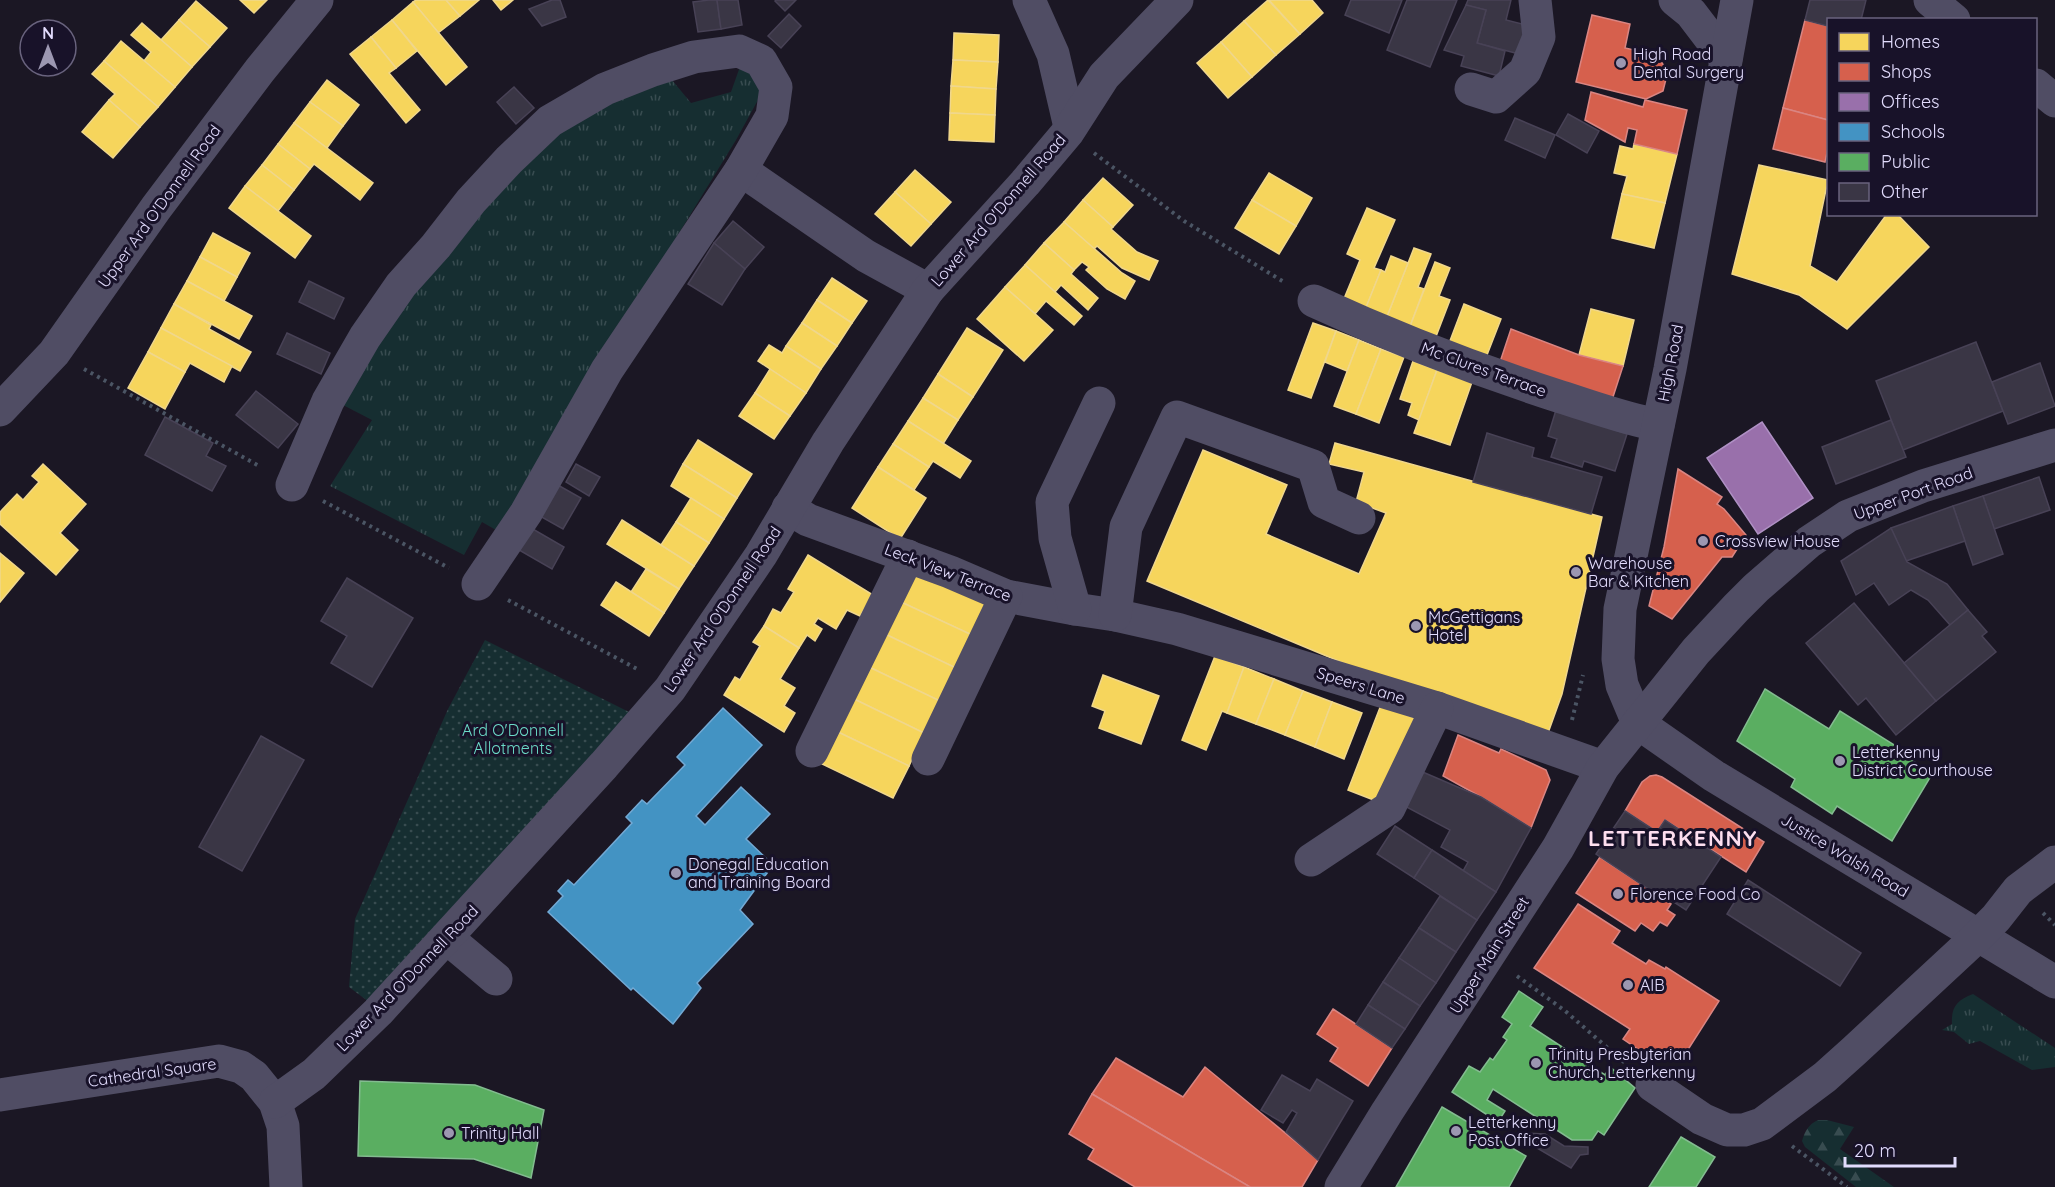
<svg xmlns="http://www.w3.org/2000/svg" width="2055" height="1187" viewBox="0 0 2055 1187" font-family="Quicksand,sans-serif">
<defs>
<pattern id="grass-tufts" width="24" height="20" patternUnits="userSpaceOnUse" patternTransform="scale(1.5)"><rect width="24" height="20" fill="#162e31"/><path d="M3 7l-1-3M5 7V3M7 7l1-3M15 17l-1-3M17 17v-4M19 17l1-3" fill="none" stroke="#384c50"/></pattern>
<pattern id="forest-firs" width="22" height="20" patternUnits="userSpaceOnUse" patternTransform="scale(1.5)"><rect width="22" height="20" fill="#162e31"/><path d="M5 1l3.5 6h-7zM16 11l3.5 6h-7z" fill="#384c50"/></pattern>
<pattern id="garden-dots" width="8" height="8" patternUnits="userSpaceOnUse" patternTransform="scale(1.5)"><rect width="8" height="8" fill="#162e31"/><path d="M2 2h.1M6 6h.1" fill="none" stroke="#384c50" stroke-width="1.8" stroke-linecap="round"/></pattern>
</defs>
<rect width="100%" height="100%" fill="#1b1724"/>
<g fill="url(#grass-tufts)">
<path d="M742 61 764 89 736 140 665 256 503 534 482 522 464 555 330 486 372 420 343 405 383 335 485 202 577 116 667 74 691 103 731 92Z"/>
<path d="M1973 994 2055 1048V1067L2032 1070 1980 1041 1969 1044 1954 1032 1942 1030 1952 1024C1951 1007 1957 1000 1973 994Z"/>
</g>
<path fill="url(#forest-firs)" d="M1818 1120H1827L1854 1127 1840 1149 1894 1187H1856L1805 1147 1802 1141C1805 1131 1809 1124 1818 1120Z"/>
<path fill="url(#garden-dots)" d="M485 640 633 714 369 1002 349 987 355 919 448 709Z"/>
<g fill="#f6d55c" stroke="#f0d78c" stroke-width="1.5">
<path d="M240 0H267L254 13Z"/>
<path d="M416 0H446L460 16 438 33 413 2Z"/>
<path d="M446 0H479L460 16Z"/>
<path d="M493 0H513L501 10Z"/>
<path d="M1268 0 1300 34 1276 55 1244 21Z"/>
<path d="M1269 0H1312L1323 13 1300 34Z"/>
<path d="M196 1 227 28 210 47 179 20Z"/>
<path d="M413 2 467 67 446 85 392 20Z"/>
<path d="M179 20 210 47 192 67 161 40Z"/>
<path d="M392 20 417 51 396 68 371 37Z"/>
<path d="M1244 21 1276 55 1252 77 1221 42Z"/>
<path d="M142 23 192 67 175 87 144 61 151 52 131 35Z"/>
<path d="M954 33 999 35 998 62 953 60Z"/>
<path d="M371 37 396 68 389 73 420 110 406 123 350 54Z"/>
<path d="M121 41 175 87 158 107 104 61Z"/>
<path d="M1221 42 1252 77 1228 98 1197 63Z"/>
<path d="M953 60 998 62 996 89 951 86Z"/>
<path d="M104 61 158 107 140 127 109 100 115 94 92 74Z"/>
<path d="M327 80 359 105 343 126 310 102Z"/>
<path d="M951 86 996 89 995 115 950 113Z"/>
<path d="M109 100 140 127 113 158 82 132Z"/>
<path d="M310 102 343 126 327 148 294 123Z"/>
<path d="M950 113 995 115 994 142 949 140Z"/>
<path d="M294 123 373 183 360 200 314 164 310 169 278 144Z"/>
<path d="M278 144 310 169 294 190 262 165Z"/>
<path d="M1634 144 1677 154 1665 203 1622 194 1627 176 1614 173 1620 146 1633 149Z"/>
<path d="M262 165 294 190 278 211 245 186Z"/>
<path d="M1759 165 1828 180 1810 266 1837 282 1887 214H1897L1929 247 1847 329 1799 295 1732 274Z"/>
<path d="M915 170 951 202 931 224 895 192Z"/>
<path d="M1269 173 1312 198 1296 226 1252 200Z"/>
<path d="M1103 178 1133 205 1113 227 1083 200Z"/>
<path d="M245 186 311 236 295 258 229 208Z"/>
<path d="M895 192 931 224 911 246 875 214Z"/>
<path d="M1622 194 1665 203 1654 248 1612 238Z"/>
<path d="M1083 200 1113 227 1111 229 1137 252 1158 261 1149 280 1122 268 1097 246 1094 249 1064 222Z"/>
<path d="M1252 200 1296 226 1279 254 1235 228Z"/>
<path d="M1367 208 1395 220 1374 268 1381 270 1365 310 1343 301 1360 260 1347 254Z"/>
<path d="M1064 222 1122 273 1135 281 1125 299 1107 289 1086 270 1089 267 1082 262 1074 270 1044 243Z"/>
<path d="M213 233 250 253 237 277 200 257Z"/>
<path d="M1044 243 1074 270 1071 274 1098 298 1088 310 1061 285 1055 292 1025 265Z"/>
<path d="M1414 248 1431 254 1418 287 1424 289 1409 329 1386 319Z"/>
<path d="M1391 256 1408 263 1386 319 1365 310 1381 270 1385 272Z"/>
<path d="M200 257 237 277 224 301 187 281Z"/>
<path d="M1435 262 1450 268 1439 296 1450 300 1435 339 1409 329Z"/>
<path d="M1025 265 1082 316 1074 325 1046 301 1035 314 1005 287Z"/>
<path d="M832 278 867 301 852 323 817 300Z"/>
<path d="M187 281 252 316 239 339 174 304Z"/>
<path d="M1005 287 1053 330 1024 361 977 319Z"/>
<path d="M817 300 852 323 837 346 802 323Z"/>
<path d="M174 304 211 325 209 329 251 352 240 371 161 328Z"/>
<path d="M1464 304 1501 319 1485 360 1448 346Z"/>
<path d="M1591 309 1634 320 1623 366 1579 355Z"/>
<path d="M802 323 837 346 821 369 786 346Z"/>
<path d="M1313 323 1336 331 1311 398 1288 390Z"/>
<path d="M161 328 232 366 224 382 190 363 185 372 148 352Z"/>
<path d="M967 328 1003 350 973 397 938 374Z"/>
<path d="M1336 331 1359 340 1347 371 1325 362Z"/>
<path d="M1359 340 1381 349 1356 414 1334 406Z"/>
<path d="M769 345 782 353 786 346 821 369 806 393 758 361Z"/>
<path d="M1381 349 1404 357 1379 423 1356 414Z"/>
<path d="M148 352 185 372 165 409 128 388Z"/>
<path d="M1413 361 1437 370 1419 420 1408 415 1412 403 1400 399Z"/>
<path d="M770 369 806 393 790 416 755 393Z"/>
<path d="M1437 370 1472 382 1450 445 1414 433Z"/>
<path d="M938 374 973 397 958 420 923 398Z"/>
<path d="M755 393 790 416 774 439 739 416Z"/>
<path d="M923 398 958 420 943 444 908 421Z"/>
<path d="M908 421 971 461 960 478 933 461 929 467 893 444Z"/>
<path d="M698 440 752 474 737 498 683 464Z"/>
<path d="M1335 443 1602 517 1562 694 1548 733 1360 670 1147 581 1203 450 1287 485 1266 534 1359 574 1386 513 1356 502 1364 472 1329 464Z"/>
<path d="M893 444 929 467 914 490 878 467Z"/>
<path d="M43 464 86 504 60 533 78 550 56 575 0 524V512L17 494 23 500 39 482 32 476Z"/>
<path d="M683 464 737 498 724 519 671 486Z"/>
<path d="M878 467 926 498 900 539 852 508Z"/>
<path d="M691 498 724 519 709 543 676 522Z"/>
<path d="M622 520 694 566 679 589 607 544Z"/>
<path d="M676 522 709 543 694 566 661 545Z"/>
<path d="M0 553 24 573 0 602Z"/>
<path d="M808 555 873 595 860 616 847 610 836 629 818 618 814 624 822 629 815 641 807 635 799 648 764 626 773 609 781 613 794 592 788 589Z"/>
<path d="M646 569 679 589 664 613 631 592Z"/>
<path d="M917 569 988 603 972 635 901 602Z"/>
<path d="M616 582 664 613 649 636 601 605Z"/>
<path d="M901 602 972 635 956 668 885 634Z"/>
<path d="M764 626 799 648 780 679 795 688 784 706 795 713 784 732 724 695 735 677 740 680 760 646 753 642Z"/>
<path d="M885 634 956 668 940 701 869 667Z"/>
<path d="M1215 656 1244 667 1227 713 1222 711 1206 750 1182 740Z"/>
<path d="M869 667 940 701 924 733 854 699Z"/>
<path d="M1244 667 1274 679 1256 724 1227 713Z"/>
<path d="M1103 675 1159 696 1141 744 1099 728 1105 711 1092 706Z"/>
<path d="M1274 679 1303 691 1285 735 1256 724Z"/>
<path d="M1303 691 1332 702 1315 747 1285 735Z"/>
<path d="M854 699 924 733 909 766 838 732Z"/>
<path d="M1332 702 1362 713 1344 759 1315 747Z"/>
<path d="M1381 705 1417 719 1384 804 1348 790Z"/>
<path d="M838 732 909 766 893 798 822 764Z"/>
</g>
<g fill="#d6604d" stroke="#da8582" stroke-width="1.5">
<path d="M1592 15 1630 24 1625 48 1656 55 1668 71 1663 91 1646 99 1576 82Z"/>
<path d="M1805 20 1828 26V120L1783 108Z"/>
<path d="M1591 92 1643 107 1645 100 1687 110 1677 154 1634 144 1637 130 1628 128 1625 142 1585 120Z"/>
<path d="M1783 108 1828 120V148L1825 162 1773 149Z"/>
<path d="M1511 329 1579 355 1623 366 1611 403 1499 365Z"/>
<path d="M1678 469 1722 497 1717 504 1724 509 1746 535 1732 557H1722L1672 619 1649 606 1664 547Z"/>
<path d="M1458 735 1499 753 1501 749 1546 770 1550 780 1531 828 1481 797 1443 776Z"/>
<path d="M1656 775 1662 777 1764 842 1746 872 1665 820 1657 832 1625 811 1642 782 1650 776Z"/>
<path d="M1600 857 1671 904 1667 910 1675 915 1667 926 1660 922 1653 931 1641 923 1635 931 1576 893Z"/>
<path d="M1578 904 1620 931 1612 943 1646 964 1649 960 1665 969 1666 967 1719 1001 1682 1059 1654 1060 1623 1039 1630 1029 1534 968Z"/>
<path d="M1333 1009 1392 1048 1368 1086 1330 1061 1338 1048 1317 1034Z"/>
<path d="M1116 1058 1183 1097 1205 1067 1318 1160 1302 1187H1250L1092 1094Z"/>
<path d="M1092 1094 1250 1187H1135L1088 1159 1094 1149 1069 1134Z"/>
</g>
<path fill="#9970ab" stroke="#af90c4" stroke-width="1.5" d="M1762 422 1813 498 1758 534 1707 458Z"/>
<path fill="#4393c3" stroke="#73a9d4" stroke-width="1.5" d="M723 708 762 745 696 816 705 825 741 787 770 814 746 839 773 865 740 910 753 924 697 983 701 988 673 1024 633 988 631 990 548 912 563 896 558 891 568 880 574 885 632 823 626 817 642 800 647 804 685 765 677 757Z"/>
<g fill="#5aae61" stroke="#83bc90" stroke-width="1.5">
<path d="M1765 689 1829 729 1840 711 1896 746 1931 776 1892 841 1837 806 1832 814 1791 787 1795 779 1737 741Z"/>
<path d="M1519 991 1543 1007 1530 1026 1605 1075 1610 1067 1635 1088 1604 1135 1598 1131 1592 1140H1572L1493 1089 1487 1100 1505 1111 1498 1122 1452 1092 1469 1066 1480 1072 1490 1058 1493 1060 1507 1040 1503 1037 1512 1024 1502 1017Z"/>
<path d="M360 1081 475 1085 544 1110 531 1178 474 1159 358 1156Z"/>
<path d="M1442 1107 1526 1156 1509 1187H1396Z"/>
<path d="M1681 1137 1715 1157 1696 1187H1649Z"/>
</g>
<g fill="#3a3645" stroke="#484256" stroke-width="1.5">
<path d="M552 0H560L566 17 542 26 529 9Z"/>
<path d="M709 0H717L721 29 698 32 693 2Z"/>
<path d="M717 0H738L742 25 721 29Z"/>
<path d="M776 0H796L785 11 775 1Z"/>
<path d="M1351 0H1402L1389 33 1345 15Z"/>
<path d="M1407 0H1457L1430 67 1387 50Z"/>
<path d="M1468 0H1511L1506 20 1530 26 1523 55 1477 43 1486 10 1466 5Z"/>
<path d="M1810 0H1866L1861 20H1828V26L1805 20Z"/>
<path d="M1466 5 1486 10 1477 43 1505 51 1499 76 1461 66 1464 56 1444 50Z"/>
<path d="M789 14 801 26 781 48 768 36Z"/>
<path d="M514 87 534 108 516 124 497 102Z"/>
<path d="M1568 114 1599 131 1587 153 1556 135Z"/>
<path d="M1515 118 1555 135 1545 158 1505 140Z"/>
<path d="M733 221 764 247 745 269 714 243Z"/>
<path d="M714 243 745 269 722 305 688 284Z"/>
<path d="M309 281 344 298 334 319 299 302Z"/>
<path d="M287 333 330 353 321 374 277 354Z"/>
<path d="M1976 342 2003 411 1903 450 1876 381Z"/>
<path d="M2040 363 2055 406 2008 424 1992 382Z"/>
<path d="M256 391 298 424 278 448 236 415Z"/>
<path d="M1556 410 1627 434 1615 471 1584 461 1582 467 1551 457 1557 439 1548 436Z"/>
<path d="M165 417 213 443 206 456 226 466 212 491 145 455Z"/>
<path d="M1891 420 1906 457 1836 484 1822 447Z"/>
<path d="M1487 433 1534 448 1532 457 1602 477 1591 514 1473 482Z"/>
<path d="M576 464 600 477 589 496 566 482Z"/>
<path d="M2039 477 2050 510 1994 529 1983 496Z"/>
<path d="M556 484 581 498 563 529 538 515Z"/>
<path d="M1983 496 2003 554 1973 565 1953 506Z"/>
<path d="M1953 506 1965 541 1906 561 1891 528Z"/>
<path d="M531 528 564 547 552 569 519 550Z"/>
<path d="M1891 528 1907 562 1947 584 1968 610 1950 625 1928 600 1911 590 1889 605 1874 583 1856 595 1841 561Z"/>
<path d="M347 578 413 618 372 687 331 663 347 636 321 621Z"/>
<path d="M1854 603 1936 701 1896 735 1866 698 1858 705 1806 643Z"/>
<path d="M1968 610 1987 632 1982 636 1996 652 1936 701 1904 663Z"/>
<path d="M261 736 304 760 242 871 199 847Z"/>
<path d="M1418 770 1481 797 1531 828 1496 892 1463 871 1468 862 1441 847 1450 830 1399 803Z"/>
<path d="M1625 811 1657 832 1665 820 1721 857 1686 910 1660 893 1659 896 1596 854Z"/>
<path d="M1395 826 1432 850 1414 878 1377 854Z"/>
<path d="M1432 850 1496 892 1477 920 1414 878Z"/>
<path d="M1748 880 1861 953 1840 986 1727 914Z"/>
<path d="M1440 896 1477 920 1456 952 1419 928Z"/>
<path d="M1419 928 1456 952 1436 983 1399 958Z"/>
<path d="M1399 958 1436 983 1420 1006 1383 982Z"/>
<path d="M1383 982 1420 1006 1405 1029 1368 1005Z"/>
<path d="M1368 1005 1405 1029 1392 1048 1356 1024Z"/>
<path d="M1282 1075 1310 1091 1317 1079 1353 1101 1318 1160 1286 1132 1297 1113 1292 1110 1283 1123 1261 1110Z"/>
<path d="M1524 1133 1545 1134 1564 1146 1588 1147V1154L1580 1155 1571 1168 1520 1138Z"/>
</g>
<g fill="none" stroke-linecap="round" stroke-linejoin="round">
<g stroke="#4b5564" stroke-width="4" stroke-dasharray="3 4.5" stroke-linecap="butt">
<path d="M1094 153 1184 221 1284 282"/>
<path d="M84 369 261 467"/>
<path d="M323 501 449 568"/>
<path d="M508 600 639 670"/>
<path d="M1572 720 1583 675"/>
<path d="M2043 913 2055 925"/>
<path d="M1517 976 1564 1010 1625 1063"/>
<path d="M1792 1146 1847 1187"/>
</g>
<g stroke="#504d64" stroke-width="33">
<path d="M1029 0 1053 54 1070 127"/>
<path d="M1675 0 1691 13 1726 59"/>
<path d="M1930 0 1954 20"/>
<path d="M2036 85 2055 101"/>
<path d="M1471 89 1496 97 1525 71 1539 37 1535 0"/>
<path d="M741 170 866 256 928 290"/>
<path d="M1314 301C1394 338 1477 370 1561 397 1593 407 1625 419 1658 425"/>
<path d="M0 410 54 353 156 208 260 70 317 0"/>
<path d="M292 485 328 401 365 337 401 285 436 246 471 201 509 160 550 121 605 89 653 70 694 57 739 51 761 61 776 87 772 116 741 170 607 370 526 513 478 584"/>
<path d="M788 508 808 520 950 572 1006 596 1075 609 1115 615 1177 629 1437 708 1603 767"/>
<path d="M1075 609 1055 538 1052 502 1099 403"/>
<path d="M1115 615 1126 527 1177 417 1313 466 1324 502 1359 518"/>
<path d="M1638 723 1622 685 1618 659 1620 609 1670 369 1737 0"/>
<path d="M1638 723 1714 776 2055 982"/>
<path d="M812 751 908 556"/>
<path d="M928 759 1006 596"/>
<path d="M1311 860 1389 808 1437 708"/>
<path d="M447 938 496 979"/>
<path d="M1652 1085 1702 1119 1727 1130H1744L1762 1124 1825 1077 1854 1051 1979 935 1996 918 2018 890 2055 862"/>
<path d="M0 1095 219 1061 241 1067 254 1076 275 1102 283 1126 286 1187"/>
<path d="M275 1102 314 1074 378 1012 604 765 670 689 761 555 828 442 928 290 1025 183 1068 132 1104 76 1177 0"/>
<path d="M1341 1187 1387 1112 1558 848 1603 767 1696 651 1736 608 1756 588 1809 542 1848 516 1923 486 2055 445"/>
</g>
</g>
<g fill="#9c97b1" stroke="#181229" stroke-width="2">
<circle cx="1621" cy="63" r="6"/>
<circle cx="1703" cy="541" r="6"/>
<circle cx="1576" cy="572" r="6"/>
<circle cx="1416" cy="626" r="6"/>
<circle cx="1840" cy="761" r="6"/>
<circle cx="676" cy="873" r="6"/>
<circle cx="1618" cy="894" r="6"/>
<circle cx="1628" cy="985" r="6"/>
<circle cx="1536" cy="1063" r="6"/>
<circle cx="1456" cy="1131" r="6"/>
<circle cx="449" cy="1133" r="6"/>
</g>
<g text-anchor="middle" stroke-width="6" stroke-linejoin="round" paint-order="stroke">
<g font-size="16" fill="#e2dcfd" stroke="#181229" text-anchor="start">
<text x="1633" y="60">High Road<tspan x="1633" dy="18">Dental Surgery</tspan></text>
<text x="1715" y="547">Crossview House</text>
<text x="1588" y="569">Warehouse<tspan x="1588" dy="18">Bar &amp; Kitchen</tspan></text>
<text x="1428" y="623">McGettigans<tspan x="1428" dy="18">Hotel</tspan></text>
<text x="1852" y="758">Letterkenny<tspan x="1852" dy="18">District Courthouse</tspan></text>
<text x="688" y="870">Donegal Education<tspan x="688" dy="18">and Training Board</tspan></text>
<text x="1630" y="900">Florence Food Co</text>
<text x="1640" y="991">AIB</text>
<text x="1548" y="1060">Trinity Presbyterian<tspan x="1548" dy="18">Church, Letterkenny</tspan></text>
<text x="1468" y="1128">Letterkenny<tspan x="1468" dy="18">Post Office</tspan></text>
<text x="461" y="1139">Trinity Hall</text>
</g>
<g font-size="16" fill="#e2dcfd" stroke="#181229">
<text transform="translate(159 206) rotate(-54)" y="6">Upper Ard O'Donnell Road</text>
<text transform="translate(998 210) rotate(-49)" y="6">Lower Ard O'Donnell Road</text>
<text transform="translate(1670 363) rotate(-79)" y="6">High Road</text>
<text transform="translate(1484 369) rotate(20)" y="6">Mc Clures Terrace</text>
<text transform="translate(1913 493) rotate(-20)" y="6">Upper Port Road</text>
<text transform="translate(948 572) rotate(21)" y="6">Leck View Terrace</text>
<text transform="translate(722 609) rotate(-56)" y="6">Lower Ard O'Donnell Road</text>
<text transform="translate(1361 685) rotate(17)" y="6">Speers Lane</text>
<text transform="translate(1845 855) rotate(31)" y="6">Justice Walsh Road</text>
<text transform="translate(1489 955) rotate(-58)" y="6">Upper Main Street</text>
<text transform="translate(407 978) rotate(-46)" y="6">Lower Ard O'Donnell Road</text>
<text transform="translate(152 1072) rotate(-8)" y="6">Cathedral Square</text>
</g>
<g font-size="16" fill="#6bdbc7" stroke="#181229">
<text x="513" y="736">Ard O'Donnell<tspan x="513" dy="18">Allotments</tspan></text>
</g>
<g font-size="22" font-weight="bold" letter-spacing="1.5" fill="#fddeef" stroke="#181229">
<text x="1673" y="846">LETTERKENNY</text>
</g>
</g>
<rect x="1827" y="18" width="210" height="198" fill="#181229" stroke="#69637e" stroke-width="1.5"/>
<rect x="1839" y="33" width="30" height="18" fill="#f6d55c" stroke="#69637e" stroke-width="1.5"/>
<text x="1881" y="48" font-size="18" fill="#e2dcfd">Homes</text>
<rect x="1839" y="63" width="30" height="18" fill="#d6604d" stroke="#69637e" stroke-width="1.5"/>
<text x="1881" y="78" font-size="18" fill="#e2dcfd">Shops</text>
<rect x="1839" y="93" width="30" height="18" fill="#9970ab" stroke="#69637e" stroke-width="1.5"/>
<text x="1881" y="108" font-size="18" fill="#e2dcfd">Offices</text>
<rect x="1839" y="123" width="30" height="18" fill="#4393c3" stroke="#69637e" stroke-width="1.5"/>
<text x="1881" y="138" font-size="18" fill="#e2dcfd">Schools</text>
<rect x="1839" y="153" width="30" height="18" fill="#5aae61" stroke="#69637e" stroke-width="1.5"/>
<text x="1881" y="168" font-size="18" fill="#e2dcfd">Public</text>
<rect x="1839" y="183" width="30" height="18" fill="#3a3645" stroke="#69637e" stroke-width="1.5"/>
<text x="1881" y="198" font-size="18" fill="#e2dcfd">Other</text>
<g transform="translate(48 48)"><circle r="28" fill="#181229" stroke="#69637e" stroke-width="1.5"/>
<path d="M0-4.5L10 22L0 15L-10 22Z" fill="#9c97b1"/>
<text y="-9" font-size="16" font-weight="bold" text-anchor="middle" fill="#e2dcfd">N</text>
</g>
<path d="M1845 1157v9h110v-9" fill="none" stroke="#e2dcfd" stroke-width="3"/>
<text x="1854" y="1157" font-size="18" fill="#e2dcfd" stroke="#181229" stroke-width="4.5" paint-order="stroke">20 m</text>
</svg>
